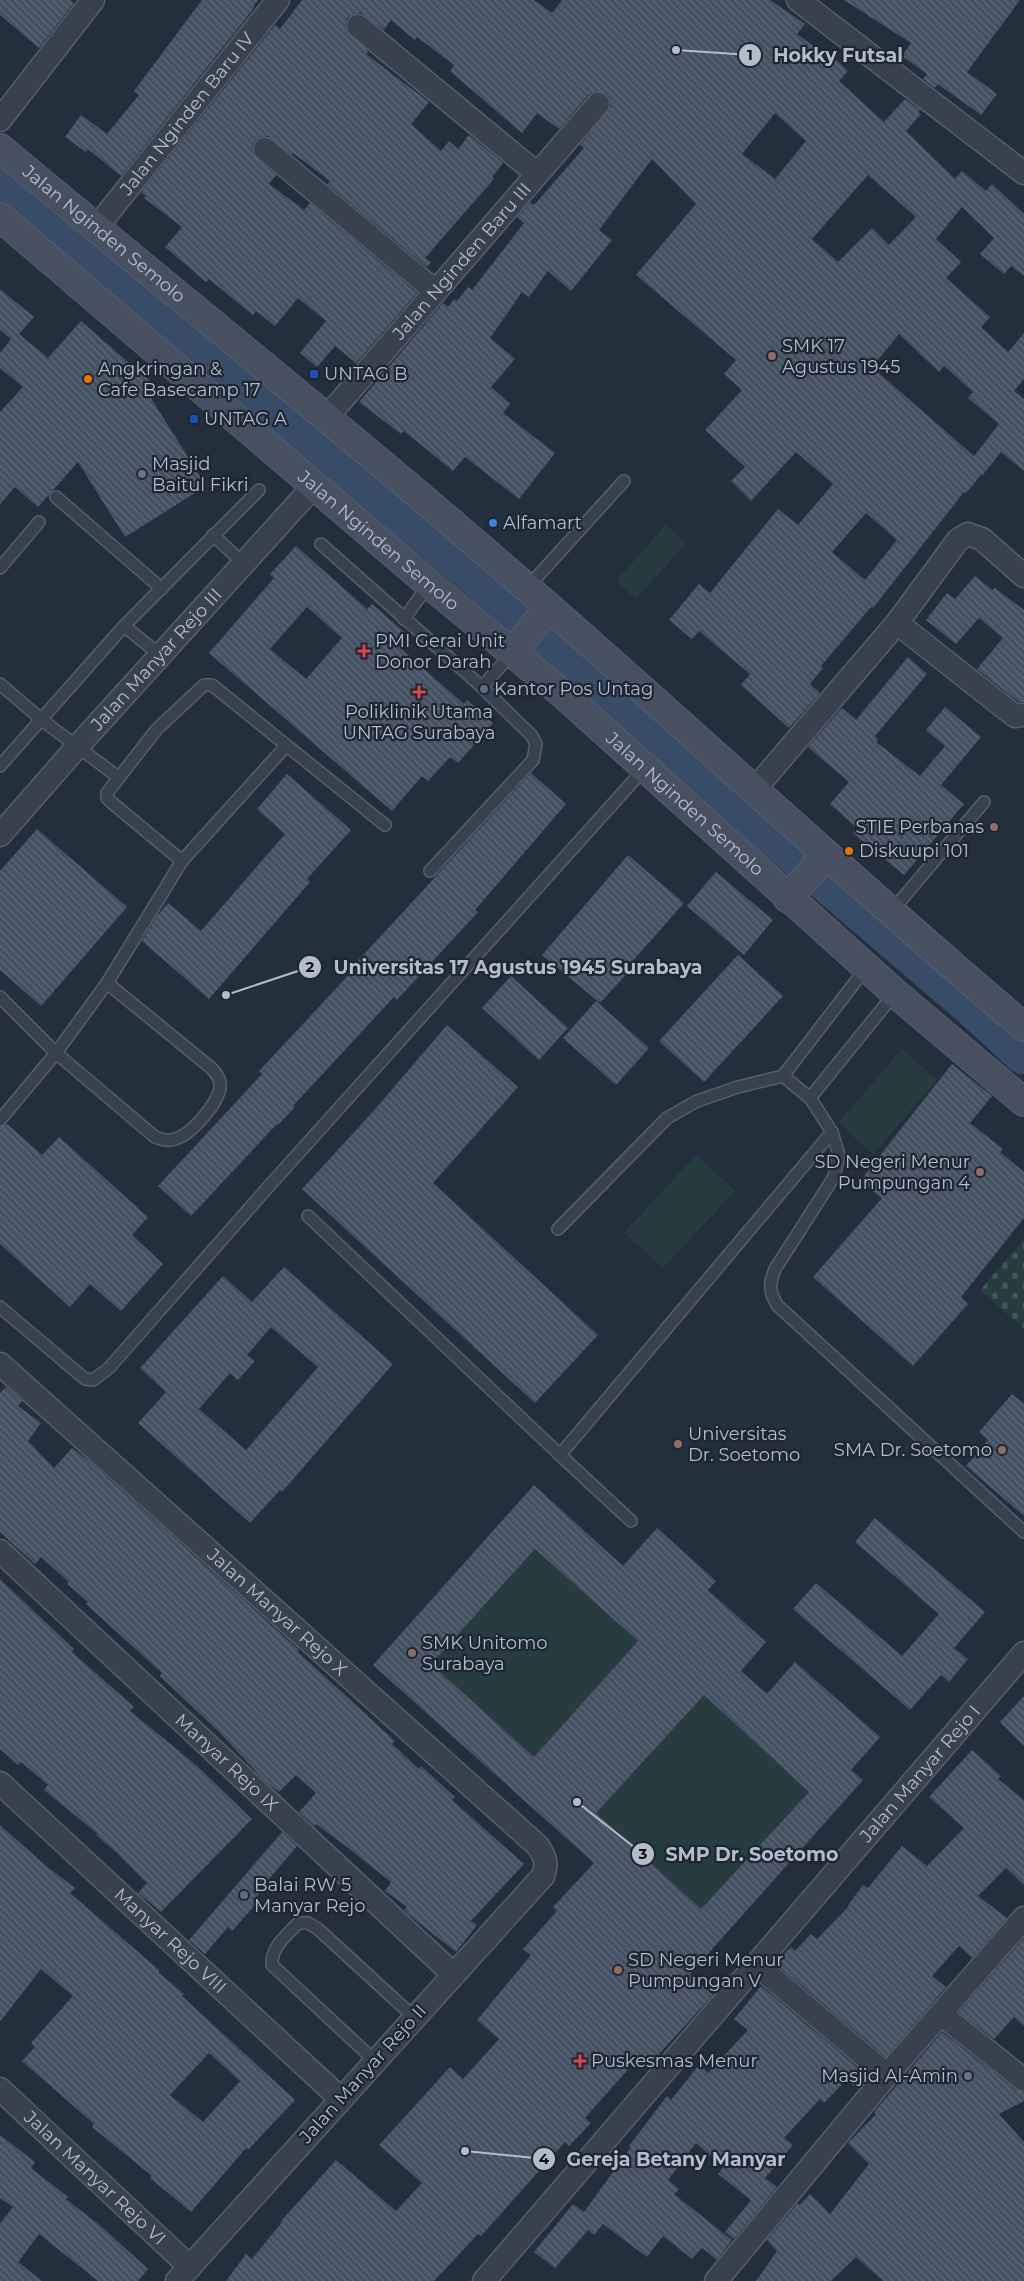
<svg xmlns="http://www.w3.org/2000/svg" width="1024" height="2281" viewBox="0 0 1024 2281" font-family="Montserrat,sans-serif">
<defs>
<pattern id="cemetery-stones" width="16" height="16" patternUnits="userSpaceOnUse" patternTransform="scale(1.25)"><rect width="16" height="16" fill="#263c3f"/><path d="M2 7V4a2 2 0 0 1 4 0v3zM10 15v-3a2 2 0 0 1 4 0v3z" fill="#435659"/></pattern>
<pattern id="building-back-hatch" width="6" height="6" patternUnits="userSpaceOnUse" patternTransform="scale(1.25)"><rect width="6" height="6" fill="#455162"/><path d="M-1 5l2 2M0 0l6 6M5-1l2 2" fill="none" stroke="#5d6877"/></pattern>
</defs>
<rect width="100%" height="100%" fill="#242f3e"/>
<path fill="url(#cemetery-stones)" d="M1024 1239V1329L980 1290Z"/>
<g fill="#263c3f">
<path d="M666 525 686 543 636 599 616 581Z"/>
<path d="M902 1049 937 1080 873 1154 838 1123Z"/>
<path d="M696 1155 735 1191 663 1268 624 1233Z"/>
<path d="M535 1549 638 1641 534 1757 431 1664Z"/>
<path d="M704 1695 809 1792 701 1909 596 1813Z"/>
</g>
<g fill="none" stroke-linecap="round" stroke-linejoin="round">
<path stroke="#394c67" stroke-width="41" d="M0 174 188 337 518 611 695 769 973 1007 1024 1054"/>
</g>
<g fill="url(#building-back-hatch)" fill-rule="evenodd">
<path d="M0 0H70L74 3 39 48 0 15Z"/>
<path d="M202 0H258L253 7 254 8 121 176 88 149 86 152 65 137 81 115 107 134 139 95 134 91Z"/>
<path d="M302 0H534L552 13 562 0H770L805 24 797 34 832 60 834 58 848 71 839 81 884 122 905 99 920 110 918 112 921 114 906 131 955 179 962 171 986 191 992 184 1024 214V276L1011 266 1004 274 980 254 994 238 962 207 936 239 961 262 946 278 990 317 981 327 1008 352 1024 333V379L1014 391 1024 399V471L1001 452 982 476 981 475 966 493 964 492 873 608 871 607 821 666 823 668 810 684 820 693 789 728 741 685 750 674 699 631 692 639 669 620 699 584 710 593 778 509 798 525 833 484 796 452 751 501 731 481 745 467 705 430 742 390 724 374 736 360 636 275 696 204 652 159 599 230 612 240 571 291 548 271 529 297 522 292 490 338 515 359 491 387 510 404 503 413 555 453 519 499 465 457 453 471 404 431 401 434 359 402 443 303 448 307 454 299 457 301 468 287 472 290 524 223 517 217 530 202 534 205 584 148 580 145 611 107 610 99 606 94 594 92 588 95 559 129 537 113 522 133 450 71 454 65 417 37 415 40 391 20 384 30 361 13 354 14 348 17 345 24 346 31 368 51 366 54 429 102 411 124 441 151 449 141 458 149 469 135 503 163 492 177 494 179 425 258 431 262 427 267 327 184 330 181 293 153 292 155 268 136 260 137 255 141 252 147 253 154 276 175 269 184 304 210 310 203 417 293 356 363 335 346 317 367 300 353 326 321 298 298 275 326 256 311 253 315 209 279 206 282 165 247 182 227 144 198 146 196 141 192 275 25 280 29ZM775 113 806 141 775 179 742 154ZM868 175 916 217 889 245 872 228 838 262 812 239ZM899 334 939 372 944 366 973 392 968 398 999 424 974 456 872 367ZM866 513 897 540 865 580 832 552Z"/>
<path d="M844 0H1020L967 72 997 94 981 115 938 84 935 88 923 79 927 74 902 56 911 43Z"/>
<path d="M0 289 34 317 19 334 48 358 81 321 150 381 144 387 206 486 125 537 78 462 38 507 15 487 0 504V412L23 387 0 368V353L11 339 0 330Z"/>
<path d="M296 546 367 609 372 604 410 637 400 648 464 704 467 700 493 723 458 763 450 757 428 781 422 776 392 811 209 653 274 578 270 574ZM307 607 342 638 306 679 270 649Z"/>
<path d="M975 576 992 590 995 588 1024 610V702H1019L977 669 1003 638 979 618 956 644 926 620 947 593 955 599Z"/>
<path d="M908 657 927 674 875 736 878 740 876 742 920 776 945 746 926 730 945 707 981 737 941 785 964 804 904 875 853 833 857 828 830 804 849 782 808 747 842 708 856 720Z"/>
<path d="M531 773 566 804 475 910 478 912 397 1000 394 997 293 1106 295 1107 278 1125 277 1124 191 1216 158 1186 262 1074 259 1071 358 965 356 963Z"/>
<path d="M287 774 351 830 307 879 310 882 209 999 142 941 157 916 168 903 201 931 285 834 257 809Z"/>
<path d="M37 829 127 907 41 1006 0 970V871Z"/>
<path d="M628 855 684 903 630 964 633 967 600 1003 542 955Z"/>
<path d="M716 872 773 920 744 955 687 906Z"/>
<path d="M738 955 783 996 704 1082 659 1041Z"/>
<path d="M511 976 568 1028 539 1060 482 1008Z"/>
<path d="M596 1001 649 1048 616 1085 563 1038Z"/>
<path d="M447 1025 518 1087 433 1183 598 1335 535 1403 302 1189 377 1107Z"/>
<path d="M952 1064 992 1096 970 1123 1003 1149 1000 1152 1024 1172V1218L961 1297 968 1304 913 1366 813 1277 882 1198 860 1181Z"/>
<path d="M7 1124 42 1155 59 1137 148 1217 132 1235 163 1264 121 1311 90 1284 70 1307 0 1244V1127Z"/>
<path d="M284 1267 393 1364 282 1492 280 1490 250 1523 138 1423 166 1392 140 1368 223 1276 252 1302ZM271 1327 318 1367 246 1450 199 1409 230 1373 238 1380 255 1361 247 1355Z"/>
<path d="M6 1387 22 1401 18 1406 41 1423 28 1441 54 1468 72 1448 90 1462 299 1650 298 1652 395 1741 392 1744 419 1769 421 1766 455 1797 452 1800 524 1864 471 1921 477 1925 456 1952 408 1914 404 1910 407 1907 385 1891 391 1882 347 1847 316 1824 314 1826 299 1812 316 1793 296 1775 279 1792 266 1782 219 1732 160 1676 162 1673 86 1604 88 1602 67 1584 69 1582 41 1557 35 1564 0 1532V1393Z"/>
<path d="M1012 1394 1024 1404V1516L966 1466 988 1440 979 1432Z"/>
<path d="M534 1485 623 1566 657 1528 716 1581 708 1590 766 1642 741 1671 767 1694 795 1662 880 1737 851 1770 863 1780 690 1974 713 1995 649 2065 639 2057 585 2118 591 2123 569 2146 565 2142 481 2236 478 2234 434 2281H226L246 2254 252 2259 282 2222 281 2221 336 2160 396 2211 422 2183 379 2145 450 2067 463 2079 499 2039 477 2020 531 1955 523 1949 557 1911 553 1907 594 1863 373 1665ZM535 1549 638 1641 534 1757 431 1664ZM704 1695 809 1792 701 1909 596 1813Z"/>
<path d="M875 1518 985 1612 954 1648 968 1659 949 1682 941 1675 910 1710 793 1609 816 1583 902 1656 939 1614 855 1542Z"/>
<path d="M0 1579 74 1649 72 1652 134 1707 130 1711 196 1765 252 1819 161 1912 138 1893 147 1883 116 1852 96 1835 98 1834 44 1790 48 1785 21 1762 18 1765 0 1749Z"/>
<path d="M1024 1696V1746L1000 1722Z"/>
<path d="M972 1750 1001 1776 998 1779 1024 1800V1885L1006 1868 978 1896 1007 1918 972 1958 959 1946 932 1976 946 1987 886 2057 775 1963 791 1947 795 1951 811 1934 817 1939 849 1906 848 1905 863 1885 868 1888 902 1846 927 1866 964 1828 929 1797Z"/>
<path d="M0 1825 45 1865 75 1888 70 1893 159 1970V1973L184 1994 182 1996 295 2100 248 2150 246 2148 191 2212 150 2178 152 2176 92 2127 94 2124 22 2061 35 2047 31 2043 73 1996 41 1969 0 2022ZM209 2053 240 2081 203 2122 170 2095Z"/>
<path d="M282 1832 297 1846 263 1886 264 1888 253 1901 256 1904 232 1931 228 1927 205 1954 189 1940Z"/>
<path d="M1024 1938V2026L1014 2017 994 2039 959 2012Z"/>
<path d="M761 1986 869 2077 858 2089 846 2080 824 2103 820 2099 784 2138 793 2145 765 2178 777 2187 734 2239 725 2232 751 2200 718 2174 723 2167 696 2143 668 2180 679 2189 674 2194 732 2240 717 2260 702 2248 692 2259 663 2236 647 2257 603 2224 594 2235 588 2230 555 2268 534 2252 573 2204 584 2212 631 2147 629 2146 667 2096 671 2100 699 2065 708 2073 748 2030 734 2019Z"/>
<path d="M942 2032 1016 2090 1024 2093V2101L999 2114 1024 2142V2281H883L856 2257 831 2281H756L777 2251 767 2240 798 2203 800 2205 810 2194 830 2214 869 2164 848 2143 876 2114 874 2112Z"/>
<path d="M0 2135 35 2162 31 2168 68 2197 66 2199 102 2227 148 2269 138 2281H98L39 2234 18 2262 42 2281H0V2224L13 2207 0 2198Z"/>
</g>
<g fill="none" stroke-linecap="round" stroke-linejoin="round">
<defs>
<g id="lane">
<path d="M56 497 162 589"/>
<path d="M213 535 243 563"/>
<path d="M321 544 482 687 532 736 536 744 533 760 430 871"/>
<path d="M0 568 39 522"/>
<path d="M527 588 624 481"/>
<path d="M404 619 429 584"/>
<path d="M124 626 160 655"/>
<path d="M0 684 42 720 118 777"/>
<path d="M482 687 513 652"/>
<path d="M0 766 124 626 259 490"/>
<path d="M182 861 111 802 107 798V793L157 729 204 685H212L385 825"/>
<path d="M891 912 984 802"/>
<path d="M107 983 210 1067C215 1072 219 1076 220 1083 222 1100 193 1132 178 1138 170 1142 163 1140 155 1137L56 1053 107 983 182 861 286 746"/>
<path d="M0 997 56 1053 0 1120"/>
<path d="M783 1076 866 968"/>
<path d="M810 1098 895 993"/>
<path d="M308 1216 560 1455 832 1132"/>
<path d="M558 1229 667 1118 697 1101 738 1087 783 1076 810 1098 832 1132 839 1155 834 1177 775 1269C769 1284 769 1291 777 1305L1024 1532"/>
<path d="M0 1307 85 1379 93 1380 109 1368 270 1185 645 768"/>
<path d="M560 1455 631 1521"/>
<path d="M375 2061 272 1965C271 1947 286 1936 298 1923H308L318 1929 415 2018"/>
</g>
<g id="street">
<path d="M798 0 1024 173"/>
<path d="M358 26 536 173"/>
<path d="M0 120 93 0"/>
<path d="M265 149 435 291"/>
<path id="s1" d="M96 228 278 0"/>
<path id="s2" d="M327 417 598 104"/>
<path d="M897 623 1015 716 1024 715"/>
<path d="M754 790 897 623 958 540 968 534 982 539 1024 576"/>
<path id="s3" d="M0 835 77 747 314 486"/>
<path id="s4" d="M0 1364 538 1846C545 1857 548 1863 543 1876L177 2281"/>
<path id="s5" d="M0 1551 453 1974"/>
<path id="s6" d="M0 1783 341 2099"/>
<path d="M757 1965 887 2075"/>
<path d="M941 2014 1024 2080"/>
<path id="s7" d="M0 2089 190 2267"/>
<path id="s8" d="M484 2281 1024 1653"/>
<path d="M716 2281 887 2075 1024 1918"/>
</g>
<g id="secondary">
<path id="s9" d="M0 148C175 294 354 437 526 587 693 732 855 884 1024 1027"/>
<path id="s10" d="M0 217 429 584 565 696 895 993 1024 1102"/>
<path d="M513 652 549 607"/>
<path d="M787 898 826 856"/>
</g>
</defs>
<use href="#lane" stroke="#565f6c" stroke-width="14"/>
<use href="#street" stroke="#565f6c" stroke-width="25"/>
<use href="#secondary" stroke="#565f6c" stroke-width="30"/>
<use href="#lane" stroke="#38414e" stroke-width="11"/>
<use href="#street" stroke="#38414e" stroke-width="22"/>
<use href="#secondary" stroke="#465061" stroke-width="28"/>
</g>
<g fill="#8d6e63" stroke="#1d2633" stroke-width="2">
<circle cx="772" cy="356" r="5"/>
<circle cx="994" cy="827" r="5"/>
<circle cx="980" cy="1172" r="5"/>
<circle cx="678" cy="1444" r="5"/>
<circle cx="1002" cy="1450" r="5"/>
<circle cx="412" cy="1653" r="5"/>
<circle cx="618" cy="1970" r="5"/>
</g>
<g fill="#1a4fb4" stroke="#1d2633" stroke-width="2">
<rect x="309" y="369" width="10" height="10" rx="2.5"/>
<rect x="189" y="414" width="10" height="10" rx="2.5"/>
</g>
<g fill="#e8710a" stroke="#1d2633" stroke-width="2">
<circle cx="88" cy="379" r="5"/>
<circle cx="849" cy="851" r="5"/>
</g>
<g fill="#6b7280" stroke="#1d2633" stroke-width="2">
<circle cx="142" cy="474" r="5"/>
<circle cx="968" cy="2076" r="5"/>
</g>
<circle fill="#3f7fe0" stroke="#1d2633" stroke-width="2" cx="493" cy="523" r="5"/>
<g fill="#e0444e" stroke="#1d2633" stroke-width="2">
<path d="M361.5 643.5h5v5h5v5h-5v5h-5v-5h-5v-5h5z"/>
<path d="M416.5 684.5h5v5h5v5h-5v5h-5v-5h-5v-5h5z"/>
<path d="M577.5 2053.5h5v5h5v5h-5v5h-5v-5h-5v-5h5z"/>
</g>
<g fill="#5c6f8a" stroke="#1d2633" stroke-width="2">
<circle cx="484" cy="689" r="5"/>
<circle cx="244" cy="1895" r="5"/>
</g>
<g text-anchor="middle" stroke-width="4.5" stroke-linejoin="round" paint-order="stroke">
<g font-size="18" fill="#b4bcc9" stroke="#1d2633">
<text dy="6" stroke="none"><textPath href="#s1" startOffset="146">Jalan Nginden Baru IV</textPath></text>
<text dy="6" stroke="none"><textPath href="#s9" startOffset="135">Jalan Nginden Semolo</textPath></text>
<text dy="6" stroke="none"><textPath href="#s2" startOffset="206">Jalan Nginden Baru III</textPath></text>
<text dy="6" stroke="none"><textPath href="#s10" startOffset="498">Jalan Nginden Semolo</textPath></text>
<text dy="6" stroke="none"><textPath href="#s3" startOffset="235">Jalan Manyar Rejo III</textPath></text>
<text dy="6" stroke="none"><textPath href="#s10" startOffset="902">Jalan Nginden Semolo</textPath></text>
<text dy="6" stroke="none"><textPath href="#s4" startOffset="372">Jalan Manyar Rejo X</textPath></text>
<text dy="6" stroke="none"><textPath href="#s5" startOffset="310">Manyar Rejo IX</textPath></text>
<text dy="6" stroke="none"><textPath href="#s8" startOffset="669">Jalan Manyar Rejo I</textPath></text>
<text dy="6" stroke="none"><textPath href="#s6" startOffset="232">Manyar Rejo VIII</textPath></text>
<text transform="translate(363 2074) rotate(-48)" y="6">Jalan Manyar Rejo II</text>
<text dy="6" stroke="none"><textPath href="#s7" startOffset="130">Jalan Manyar Rejo VI</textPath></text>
</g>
<g font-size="18" fill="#b4bcc9" stroke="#1d2633" text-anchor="start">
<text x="782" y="352">SMK 17<tspan x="782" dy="21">Agustus 1945</tspan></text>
<text x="98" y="375">Angkringan &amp;<tspan x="98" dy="21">Cafe Basecamp 17</tspan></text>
<text x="324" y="380">UNTAG B</text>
<text x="204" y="425">UNTAG A</text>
<text x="152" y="470">Masjid<tspan x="152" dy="21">Baitul Fikri</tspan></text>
<text x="503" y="529">Alfamart</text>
<text x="375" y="647">PMI Gerai Unit<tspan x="375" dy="21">Donor Darah</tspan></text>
<text x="494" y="695">Kantor Pos Untag</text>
<text x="419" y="718" text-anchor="middle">Poliklinik Utama<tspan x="419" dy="21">UNTAG Surabaya</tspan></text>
<text x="984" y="833" text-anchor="end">STIE Perbanas</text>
<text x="859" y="857">Diskuupi 101</text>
<text x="970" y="1168" text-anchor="end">SD Negeri Menur<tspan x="970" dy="21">Pumpungan 4</tspan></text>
<text x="688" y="1440">Universitas<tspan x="688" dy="21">Dr. Soetomo</tspan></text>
<text x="992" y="1456" text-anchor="end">SMA Dr. Soetomo</text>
<text x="422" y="1649">SMK Unitomo<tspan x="422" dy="21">Surabaya</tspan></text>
<text x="254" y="1891">Balai RW 5<tspan x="254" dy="21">Manyar Rejo</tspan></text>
<text x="628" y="1966">SD Negeri Menur<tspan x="628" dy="21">Pumpungan V</tspan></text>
<text x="591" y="2067">Puskesmas Menur</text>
<text x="958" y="2082" text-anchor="end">Masjid Al-Amin</text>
</g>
</g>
<path fill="none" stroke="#b4bcc9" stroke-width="2" d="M676 50L750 55M226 995L310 967M577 1802L643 1854M465 2151L544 2159"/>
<g fill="#b4bcc9" stroke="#1d2633" stroke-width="2">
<circle cx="676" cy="50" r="5"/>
<circle cx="226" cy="995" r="5"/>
<circle cx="577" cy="1802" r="5"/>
<circle cx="465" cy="2151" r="5"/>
<circle cx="750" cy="55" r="12"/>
<circle cx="310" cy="967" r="12"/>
<circle cx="643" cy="1854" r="12"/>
<circle cx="544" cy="2159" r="12"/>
</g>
<g font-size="15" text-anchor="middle" font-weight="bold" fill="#111">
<text x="750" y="60">1</text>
<text x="310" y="972">2</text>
<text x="643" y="1859">3</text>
<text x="544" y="2164">4</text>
</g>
<g font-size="19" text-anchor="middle" font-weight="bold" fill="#b4bcc9" stroke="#1d2633" stroke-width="4.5" stroke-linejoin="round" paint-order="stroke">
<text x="838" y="62">Hokky Futsal</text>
<text x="518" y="974">Universitas 17 Agustus 1945 Surabaya</text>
<text x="752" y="1861">SMP Dr. Soetomo</text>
<text x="676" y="2166">Gereja Betany Manyar</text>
</g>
</svg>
